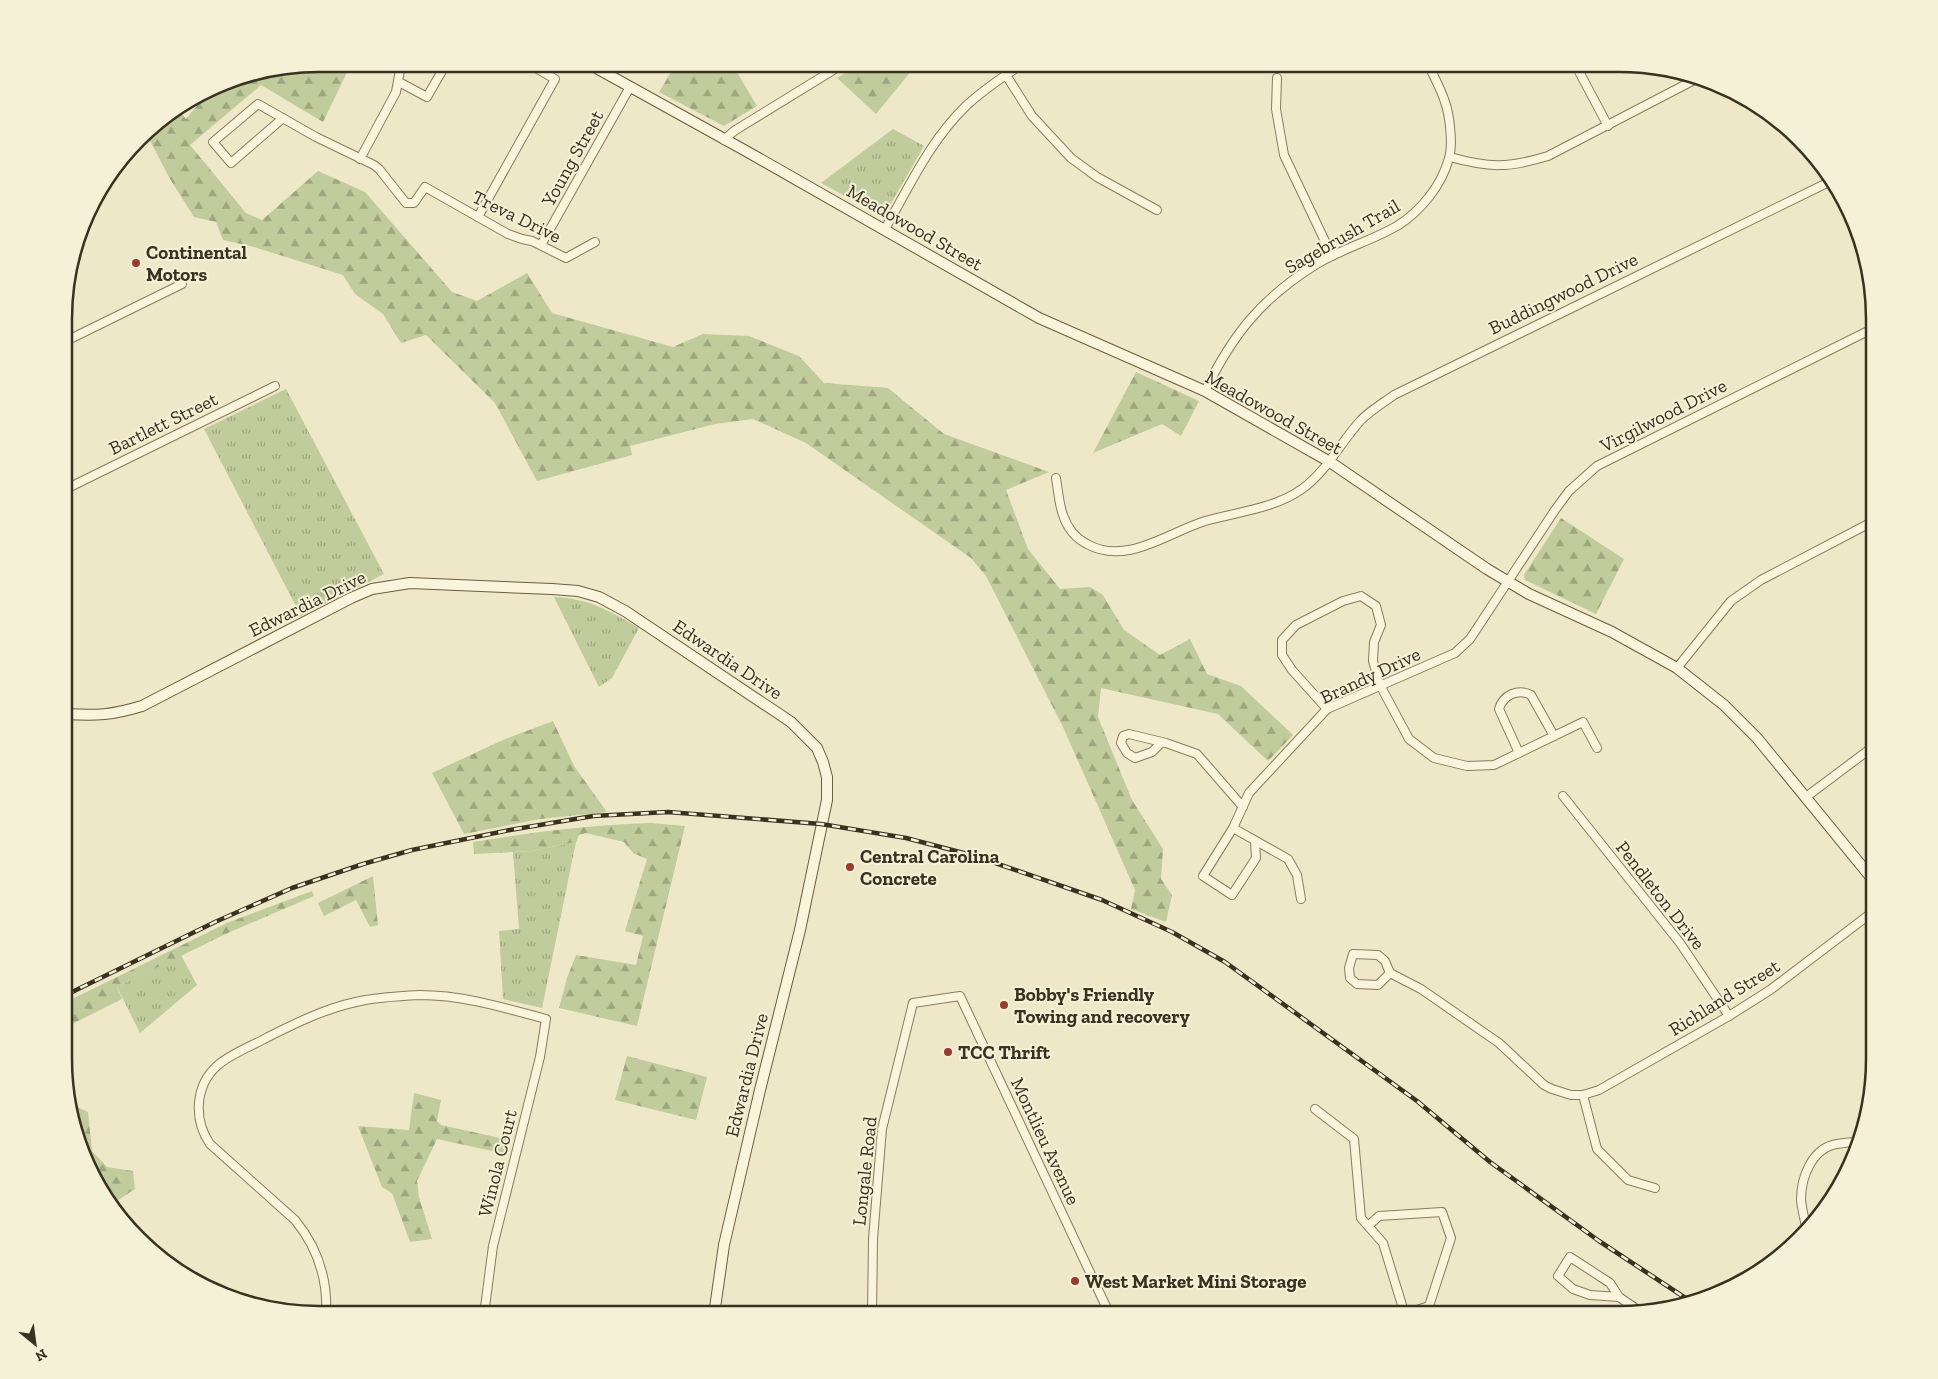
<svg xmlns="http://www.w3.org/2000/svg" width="1938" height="1379" viewBox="0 0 1938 1379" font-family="'Zilla Slab',serif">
<defs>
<pattern id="grass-tufts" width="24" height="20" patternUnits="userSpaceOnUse" patternTransform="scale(1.25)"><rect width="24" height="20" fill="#c0cc9b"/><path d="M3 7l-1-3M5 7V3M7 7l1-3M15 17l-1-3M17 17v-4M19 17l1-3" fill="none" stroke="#9da67e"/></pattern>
<pattern id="forest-firs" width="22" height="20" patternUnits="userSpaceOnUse" patternTransform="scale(1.25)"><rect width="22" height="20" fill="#c0cc9b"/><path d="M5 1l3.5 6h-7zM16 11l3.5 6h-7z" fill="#9da67e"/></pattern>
</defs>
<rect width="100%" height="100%" fill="#eee8c8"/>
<g fill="url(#grass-tufts)">
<path d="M893 129 924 146 886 212 878 214 821 183Z"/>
<path d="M286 389 384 574 301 616 204 429Z"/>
<path d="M554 597C588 598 610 611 639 628L612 678 599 687Z"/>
<path d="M576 842 542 1008 503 999 499 931 519 929 513 852 532 851Z"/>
<path d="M181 955 197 985 140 1033 117 987Z"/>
</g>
<g fill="url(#forest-firs)">
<path d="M319 64H351L323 122 261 85 190 145 246 213 262 220 318 171 365 192 452 292 477 301 527 273 552 313 673 347 703 334 749 336 799 356 824 383 888 388 944 434 1049 472 1006 490 1028 549 1060 589 1090 587 1103 595 1124 630 1160 655 1190 639 1207 674 1241 686 1293 735 1268 761 1218 714 1101 688 1098 717 1132 800 1163 849 1161 879 1172 895 1166 922 1131 909 1135 890 1063 727 986 576 971 558 806 443 753 419 715 424 630 446 632 455 537 481 495 403 426 335 401 343 383 314 355 294 343 275 254 247 223 240 216 222 194 217 170 179 146 133 151 127 178 110 186 119 209 91 222 83Z"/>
<path d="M676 64H732L757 106 724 126 659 92Z"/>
<path d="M860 64H917L876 114 837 78Z"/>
<path d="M1136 372 1199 401 1181 436 1162 424 1093 453Z"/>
<path d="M1561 518 1624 559 1596 614 1525 580 1524 575Z"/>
<path d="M553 721 574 766 607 812 540 819 464 834 432 773 503 740Z"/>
<path d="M651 823 685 826 637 1026 559 1008 567 978 576 955 636 965 643 936 625 931 647 859 633 853 624 842 586 833 579 835 576 842 532 851 474 854 473 842C532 832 591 825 651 823Z"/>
<path d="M373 876 378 925 370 927 356 900 324 916 318 903Z"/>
<path d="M312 891 314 896 230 932 117 987 122 999 66 1027V1002L227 923Z"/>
<path d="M627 1056 707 1077 696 1120 615 1100Z"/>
<path d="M414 1093 441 1100 437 1121 441 1125 509 1140 506 1154 437 1139 417 1181 419 1197 432 1239 410 1242 392 1193 382 1187 358 1126 409 1130Z"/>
<path d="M69 1103 88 1112 92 1151 107 1167 133 1171 135 1189 112 1204 98 1188Z"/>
</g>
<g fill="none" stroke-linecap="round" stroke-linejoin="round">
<defs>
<g id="street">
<path d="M1575 64 1608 126"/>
<path d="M1006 75 1032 116 1071 158 1097 177 1157 210"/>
<path d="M1277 78 1276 109 1284 155 1332 256"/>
<path d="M399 82 427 97 446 64"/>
<path d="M283 118 231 163 213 142 258 104 316 137 374 165 379 169 406 203H414L425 187 508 234 522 239 532 241 566 258 595 242"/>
<path d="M724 140 734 131 843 64"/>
<path d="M1450 157C1489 168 1509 168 1548 156L1700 77"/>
<path d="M360 159 396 92 400 70 403 64"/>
<path d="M478 217 555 79 529 64"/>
<path d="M885 229C909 187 931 139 967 105 984 89 1003 77 1022 64"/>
<path d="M541 245 630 87"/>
<path d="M66 341 182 284"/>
<path d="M1205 391C1233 334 1261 299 1315 265 1341 249 1371 241 1397 226 1421 211 1442 185 1449 158 1453 145 1450 116 1445 102 1441 89 1434 77 1428 64"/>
<path d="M1056 478C1058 490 1059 504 1063 515 1067 527 1075 538 1087 544 1126 566 1167 533 1205 521 1236 512 1274 509 1302 489 1327 471 1340 443 1361 420 1370 411 1383 403 1394 395L1831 181"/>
<path d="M66 489 275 386"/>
<path d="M1677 668 1731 601 1761 580 1874 521"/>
<path d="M1327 709 1292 670 1282 655V640L1296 625 1343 601 1361 596 1376 606 1381 625 1374 642 1373 661 1380 685 1409 739 1434 758 1467 766 1494 765 1583 722 1597 748"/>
<path d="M1162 742 1152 752 1135 758 1127 753 1121 743 1123 736 1129 734 1166 743 1197 754 1243 807"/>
<path d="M1519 753 1499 709C1503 695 1518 688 1531 695L1554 736"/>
<path d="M1563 796 1680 943 1729 1016"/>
<path d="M1806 797 1874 746"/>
<path d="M1233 828 1288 859 1297 875 1301 899"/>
<path d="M1255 841 1256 858 1232 895 1203 876 1233 828 1249 793 1327 709 1455 653 1470 639 1555 510 1569 491 1597 466 1874 328"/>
<path d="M1353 954 1378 955 1385 961 1390 973 1378 985 1357 984 1350 978 1349 968Z"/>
<path d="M1390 973 1421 989 1499 1043 1544 1085 1552 1089 1571 1095H1583L1599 1090 1729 1016 1770 990 1874 911"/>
<path d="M1583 1095 1597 1149 1628 1180 1655 1188"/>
<path d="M1315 1109 1354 1139 1361 1218 1383 1243 1405 1315"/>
<path d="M1368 1226 1379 1216 1442 1212 1451 1238 1429 1306 1405 1314"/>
<path d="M1807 1231C1805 1221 1802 1210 1801 1200 1801 1177 1812 1148 1837 1144 1845 1143 1853 1141 1860 1143"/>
<path d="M1619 1297 1590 1295 1573 1289 1558 1276 1570 1257 1610 1283 1619 1297 1641 1312"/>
<path d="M326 1315C328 1279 318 1248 295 1220L210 1144C193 1119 195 1085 218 1065 232 1053 252 1046 268 1037 296 1023 324 1009 356 1002 377 997 398 996 420 995 463 995 505 1008 546 1019L540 1057 493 1246 484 1315"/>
<path d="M872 1315 873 1239 882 1129 913 1003 960 996 1110 1315"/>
</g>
<g id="secondary">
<path d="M589 64 746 151 1039 318 1205 391 1330 462 1487 569 1529 594 1612 632 1677 668 1724 705 1757 738 1874 881"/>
<path d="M66 714C97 716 112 715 142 706L351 598 372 589 410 583 552 589 578 591 599 597 625 611 791 722 817 748 823 762 827 777V800L800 930 760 1090 724 1245 714 1315"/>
</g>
</defs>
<use href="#street" stroke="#8a7b5d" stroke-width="10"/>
<use href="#secondary" stroke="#6c5c40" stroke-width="12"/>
<use href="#street" stroke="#f9f4db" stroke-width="8"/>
<use href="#secondary" stroke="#f9f4db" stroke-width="10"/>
<defs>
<path id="rail" d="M66 995 215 922 292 888 363 864 412 850 510 830 593 816 668 812 821 824 906 838 975 856 1102 900 1172 932 1225 962 1417 1101 1490 1162 1599 1241 1693 1303"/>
</defs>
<use href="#rail" stroke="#3a3120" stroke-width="4.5"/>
<use href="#rail" stroke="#f5f1d7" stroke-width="2.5" stroke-dasharray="8" stroke-linecap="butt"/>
</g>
<g fill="#983c2e" stroke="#f5f1d7" stroke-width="2">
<circle cx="136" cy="263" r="5"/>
<circle cx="850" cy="867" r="5"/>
<circle cx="1004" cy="1005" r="5"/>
<circle cx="948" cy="1052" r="5"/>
<circle cx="1075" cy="1281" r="5"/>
</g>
<g text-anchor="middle" stroke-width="4" stroke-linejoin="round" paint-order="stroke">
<g font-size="19" fill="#3a3120" stroke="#f5f1d7">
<text transform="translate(572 158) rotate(-61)" y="7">Young Street</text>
<text transform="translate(517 216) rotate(26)" y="7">Treva Drive</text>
<text transform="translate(915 227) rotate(30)" y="7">Meadowood Street</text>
<text transform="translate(1342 236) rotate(-30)" y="7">Sagebrush Trail</text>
<text transform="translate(1563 293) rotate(-26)" y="7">Buddingwood Drive</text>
<text transform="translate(1274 412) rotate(29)" y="7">Meadowood Street</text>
<text transform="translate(1663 415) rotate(-27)" y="7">Virgilwood Drive</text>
<text transform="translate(163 423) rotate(-26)" y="7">Bartlett Street</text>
<text transform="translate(307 603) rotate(-26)" y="7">Edwardia Drive</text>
<text transform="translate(728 659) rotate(34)" y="7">Edwardia Drive</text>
<text transform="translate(1370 675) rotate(-25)" y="7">Brandy Drive</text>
<text transform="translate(1661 895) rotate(52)" y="7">Pendleton Drive</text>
<text transform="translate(1724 997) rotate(-32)" y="7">Richland Street</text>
<text transform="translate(746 1075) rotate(-76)" y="7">Edwardia Drive</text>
<text transform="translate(1046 1141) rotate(65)" y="7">Montlieu Avenue</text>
<text transform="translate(497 1163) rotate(-76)" y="7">Winola Court</text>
<text transform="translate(864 1171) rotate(-84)" y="7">Longale Road</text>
</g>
<g font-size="19" font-weight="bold" fill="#3a3120" stroke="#f5f1d7" text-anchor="start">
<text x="146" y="259">Continental<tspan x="146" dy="22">Motors</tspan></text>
<text x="860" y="863">Central Carolina<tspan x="860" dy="22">Concrete</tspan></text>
<text x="1014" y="1001">Bobby's Friendly<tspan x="1014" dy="22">Towing and recovery</tspan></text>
<text x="958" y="1059">TCC Thrift</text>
<text x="1085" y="1288">West Market Mini Storage</text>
</g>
</g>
<path d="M0 0H1938V1379H0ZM319 72H1619A247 247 0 0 1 1866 319V1059A247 247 0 0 1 1619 1306H319A247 247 0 0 1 72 1059V319A247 247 0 0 1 319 72Z" fill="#f5f1d7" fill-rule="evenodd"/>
<path fill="none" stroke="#3a3120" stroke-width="2.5" d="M319 72H1619A247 247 0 0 1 1866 319V1059A247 247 0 0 1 1619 1306H319A247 247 0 0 1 72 1059V319A247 247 0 0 1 319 72Z"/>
<g transform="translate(35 1344) rotate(151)" stroke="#f5f1d7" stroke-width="4" paint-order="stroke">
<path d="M0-4L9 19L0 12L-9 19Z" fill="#3a3120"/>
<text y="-8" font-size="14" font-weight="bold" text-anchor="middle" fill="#3a3120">N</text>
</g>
</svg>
